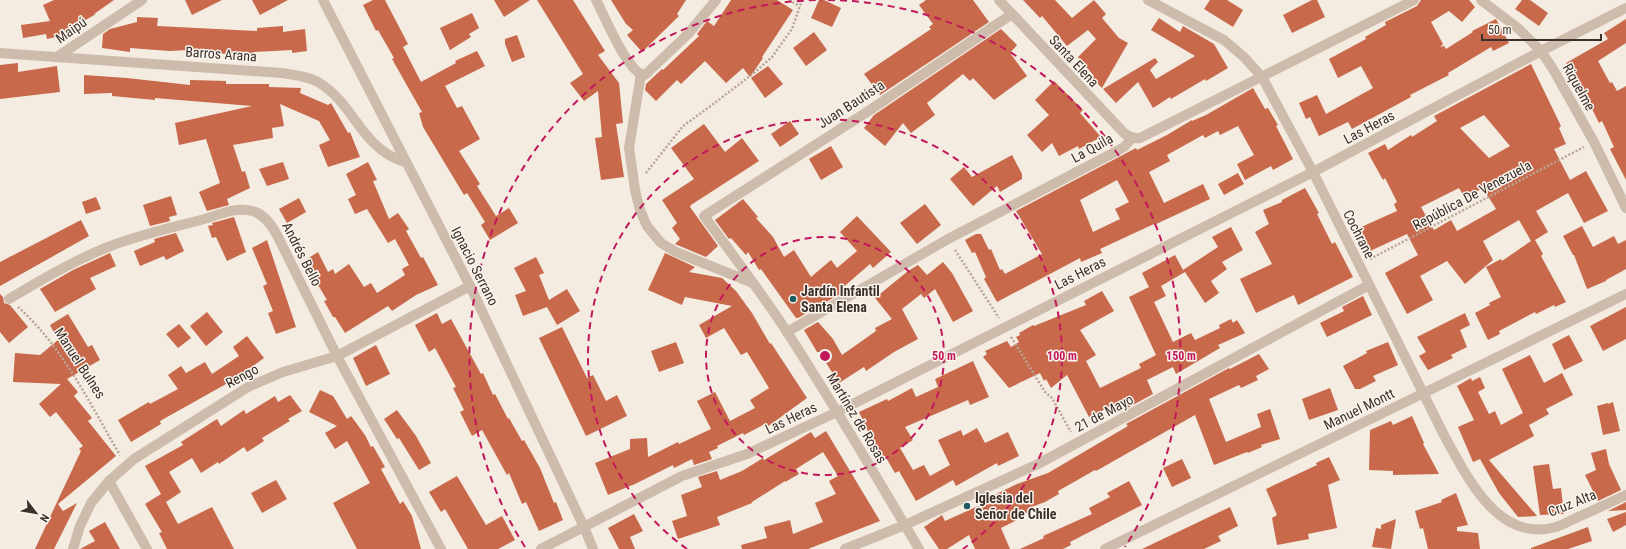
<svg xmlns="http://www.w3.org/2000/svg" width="1626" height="549" viewBox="0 0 1626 549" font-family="'Roboto Condensed',sans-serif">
<rect width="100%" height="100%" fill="#f4ebe1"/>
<g fill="#c8694b" fill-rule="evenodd">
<path d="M54 0H114L94 14H96L56 37 47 39 46 34 23 38 21 25 50 21 43 5Z"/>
<path d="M185 0H222L192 15Z"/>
<path d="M252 0H288L260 15Z"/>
<path d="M373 0H385L408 44 403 47 421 82 456 63 455 61 477 51 485 66 445 86 457 108 462 106 480 139 459 151 480 184 477 186 496 216 509 208 518 223 490 240 481 225 485 222 467 193 464 195 423 127 419 113 422 112 392 59 394 58 378 30 376 31 363 5Z"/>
<path d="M494 0H530L504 17Z"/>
<path d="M537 0H573L605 51 598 55 619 83 623 123 616 124 624 177 601 180 595 138 602 137 598 91 584 101 570 83 583 74Z"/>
<path d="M611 0H686L677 14 679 16 642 52 627 35 633 30 626 24Z"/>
<path d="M731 0H777L793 10 762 57 763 58 750 77 743 68 726 83 705 61 681 84 677 80 656 101 645 90 646 84 662 69 663 70 699 36 697 34 707 21 714 26Z"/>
<path d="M819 0H824L841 8 832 27 811 18Z"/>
<path d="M926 0H973L989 22 880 95 864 74 931 29 929 27 933 24 919 5Z"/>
<path d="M1023 0H1055L1072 18 1094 0 1106 14 1102 18 1119 38 1128 43 1102 88 1092 78 1094 76 1078 57 1096 39 1088 30 1067 46 1042 16 1040 18Z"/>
<path d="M1210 0H1227L1243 10 1233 27 1204 9Z"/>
<path d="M1312 0H1317L1325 17 1292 33 1283 15Z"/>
<path d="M1421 0H1469L1475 7 1462 22 1449 11 1431 22 1443 44 1440 47 1444 46 1446 49 1473 32 1472 31 1496 19 1509 43 1493 51 1491 47 1448 73 1449 75 1410 95 1411 97 1352 129 1348 122 1319 136 1310 117 1306 119 1299 103 1317 95 1326 114 1373 88 1361 66 1338 78 1329 59 1366 39 1365 37 1386 25 1385 22 1417 6Z"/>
<path d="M1522 0H1530L1548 13 1539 26 1515 9Z"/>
<path d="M472 13 479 28 469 34 471 37 450 50 440 28Z"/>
<path d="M137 17 158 18 157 26 257 31V28L283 26V32L305 29 307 51 292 53V50L254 52V55L206 53V49L170 51 130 48V52L102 48 103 34 110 29 137 22Z"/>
<path d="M1159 18 1180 32 1183 26 1214 44 1228 68 1206 81 1205 79 1171 99 1170 97 1153 108 1138 82 1116 103 1103 89 1155 58 1158 62 1150 70 1156 79 1195 56 1151 30Z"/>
<path d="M1626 19V43L1598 61 1610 83 1612 82 1617 91 1626 86V180L1610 149 1614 147 1602 121 1599 123 1580 85 1566 63 1608 39 1604 33Z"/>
<path d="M1001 29 1017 45 1010 53 1027 76 994 100 973 78 970 81 963 74 927 103 935 115 911 133 903 123 885 146 864 128 874 115Z"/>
<path d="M814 32 827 50 806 66 793 48Z"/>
<path d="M517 35 525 57 512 62 505 44V39Z"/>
<path d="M18 63V72L57 66 60 92 0 99V65Z"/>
<path d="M1531 64 1561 126 1559 128 1566 144 1554 149 1570 180 1586 171 1608 211 1584 223 1568 193 1536 211 1548 232 1535 240 1543 254 1541 256 1566 302 1555 307 1554 305 1536 314 1535 312 1499 331 1500 334 1488 340 1475 313 1490 305 1489 303 1501 297 1486 267 1501 259 1502 261 1531 241 1519 220 1483 241 1493 260 1465 284 1447 261 1420 276 1433 300 1407 314 1385 273 1418 255 1407 234 1370 251 1359 228 1397 211 1394 204 1397 202 1385 178 1383 180 1368 153 1385 144 1388 150 1411 135 1412 137 1437 121 1434 116ZM1484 115 1510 146 1489 158 1460 128ZM1459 188 1465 198 1483 188 1496 209 1457 231 1451 220 1434 230 1421 207Z"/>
<path d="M768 66 783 84 765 98 751 78Z"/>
<path d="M84 75 127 78 190 85V80L226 81V84H269V87L301 88 300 93 328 105 331 103 348 133 350 132 360 157 328 167 319 145 330 140 319 121 280 104 284 126 272 128 273 138 233 145 242 172 245 171 250 188 227 199 229 205 207 211 199 192 220 183 206 139 179 145 175 123 252 106 155 98V100L112 96V93L84 94Z"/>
<path d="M1054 81 1083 110 1080 113 1101 137 1079 149 1078 146 1059 156 1052 143 1042 152 1027 135 1049 115 1035 100Z"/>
<path d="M1253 88 1265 109 1268 108 1278 125 1276 126 1293 159 1273 170 1271 166 1245 180 1237 164 1254 155 1238 126 1220 135 1218 131 1205 138 1203 135 1167 155 1170 161 1149 172 1164 203 1203 184 1210 199 1154 225V224L1100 249 1102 253 1081 262 1080 258 997 302 984 279 986 277 975 252 972 253 965 240 976 234H981L989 250 991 249 1000 270 1002 269 1005 274 1042 254 1016 211 1136 148 1137 150 1167 135 1192 120V121L1206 115ZM1117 180 1129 202 1115 209 1120 219 1093 232 1080 200Z"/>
<path d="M790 121 799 134 780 147 771 134Z"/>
<path d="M704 124 725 152 742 138 759 161 691 205 690 207 718 246 706 257 675 244 680 239 672 228 677 223 662 200 694 179 671 148Z"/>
<path d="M831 146 843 167 821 180 809 159Z"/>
<path d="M1012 155 1022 174V179L1000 192 997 186 973 206 950 179 964 167 972 177Z"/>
<path d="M283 162 289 179 267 186 259 169Z"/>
<path d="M368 162 377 180 373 181 389 219 398 213 409 229 406 231 421 258 423 257 438 285 416 295 392 311 388 306 345 333 335 317H333L324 301 327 300 304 261 318 252 328 272 333 269 335 274 349 264 364 287 371 283 377 293 405 275 402 269 409 265 395 239 388 243 367 209 355 214 348 199 356 195 346 174Z"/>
<path d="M1238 173 1244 184 1224 195 1218 184Z"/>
<path d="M1305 188 1319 213 1317 214 1332 244 1335 242 1353 277 1298 305 1294 295 1256 313 1240 279 1272 264 1255 232 1269 224 1263 210 1282 202V200Z"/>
<path d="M171 196 177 215 169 217 170 221 150 226 143 205Z"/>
<path d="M96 197 101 209 86 214 82 202Z"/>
<path d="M299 198 306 212 287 223 279 209Z"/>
<path d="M743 199 758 217 756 218 773 237 784 257 794 250 811 277 831 260 837 268 857 251 840 232 857 216 891 252 873 268 870 264 840 290 842 293 798 318H796L761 269 759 270 748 252 746 255 731 238 729 239 715 220Z"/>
<path d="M925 204 941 225 917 244 900 223Z"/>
<path d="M234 217 246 252 227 261 216 237 212 238 208 226 213 225 212 223Z"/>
<path d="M81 220 89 236 0 286V262Z"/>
<path d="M1582 226 1593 247 1614 236 1618 244 1626 240V269L1606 280V281L1587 289 1574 255H1573L1563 236Z"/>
<path d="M1231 227 1243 250 1222 262 1227 269 1211 281 1219 293 1205 303 1185 272 1161 286 1166 296 1154 302 1173 342 1191 333 1195 340 1220 328 1219 325 1231 319 1233 323 1237 320 1245 333 1218 345 1220 348 1176 374 1173 367 1147 380 1153 394 1120 412 1116 404 1089 417 1067 375 1051 388 1046 379 1044 381 1040 373 1009 388 983 357 987 354 985 351 1007 341 1011 347 1019 342 1016 337 1020 335 1019 333 1033 325 1034 326 1086 305 1084 301 1102 291 1114 311 1080 330 1096 355 1086 361 1100 388 1141 368 1139 364 1156 355 1129 297 1149 287 1142 273 1175 255 1183 270 1218 247 1212 237Z"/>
<path d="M176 233 184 251 166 260 164 256 140 266 134 251 155 242 154 239Z"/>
<path d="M267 240 296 327 276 334 268 313 273 311 263 286 267 284 252 248Z"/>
<path d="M110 253 116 266 90 278 96 289 55 312 40 289 73 270Z"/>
<path d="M665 253 695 267 689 272 722 278 736 291 752 313 770 344 771 343 807 398 767 427 765 424 744 435 743 433 717 446 718 448 709 452 712 459 694 465 692 459 674 468 673 465 635 484 608 495 595 463 630 449V439L647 438 648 457 678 442 679 444 711 429 697 401 715 392 730 421 755 408 750 400 769 388 747 352 741 355 724 328 706 338 699 325 732 306 685 297 682 305 648 290Z"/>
<path d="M536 257 544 273 539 275 549 300 567 289 580 311 557 325 547 307 523 316 515 295 526 291 514 268Z"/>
<path d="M943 262 952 273 973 311 953 322 935 289 924 298 921 294 902 309 918 339 894 352 866 371 864 367 839 383 819 352H817L804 330 818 322 833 339 842 355 876 331 875 328 892 319 875 298 908 271 918 265 927 275Z"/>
<path d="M0 294 3 297 4 303 10 305 28 327 9 343 0 332Z"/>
<path d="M1363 296 1372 315 1327 337 1320 323 1344 311 1342 307Z"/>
<path d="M1626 307V339L1603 351 1590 326Z"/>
<path d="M207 312 223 332 206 346 190 326Z"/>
<path d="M437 313 442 324 451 319 481 374 483 373 493 395 495 394 508 419 509 418 522 441 524 440 540 468 554 503 556 502 563 520 539 531 526 502 522 504 509 473 507 475 482 430 472 436 460 412 464 410 453 388 456 387 435 348 429 352 415 325Z"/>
<path d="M1465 313 1470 325 1460 330 1467 347 1451 355 1453 358 1428 370 1419 356 1426 352 1417 337Z"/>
<path d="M68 314 88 347 92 345 100 360 67 379 78 392 74 396 92 418 88 421 116 456 58 504 63 511 77 503 54 549H35L81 451 79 449 83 446 56 412 50 417 39 404 61 384 13 382 15 353 40 355 58 340 50 325Z"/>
<path d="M179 324 191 338 178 348 166 334Z"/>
<path d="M562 327 587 378 593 375 606 401 617 395 627 416 586 436 539 338Z"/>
<path d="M1569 335 1583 361 1564 370 1552 344Z"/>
<path d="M247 336 264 358 227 385 226 384 160 421 161 424 131 442 118 420 149 402 150 404 178 389 168 375 181 366 186 373 205 362 212 374 239 356 233 347Z"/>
<path d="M676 342 684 363 659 372 651 351Z"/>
<path d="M1388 342 1398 365 1373 376 1376 381 1360 389H1355L1343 366 1367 353 1366 351Z"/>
<path d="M376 345 390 374 366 386 353 358Z"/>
<path d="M1259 354 1269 369 1256 376 1258 380 1241 388 1239 385 1209 399 1226 442 1261 427 1257 414 1270 409 1280 439 1261 445 1262 447 1248 453 1247 452 1214 465 1195 415 1096 471 1095 470 1058 491 1059 494 1045 502 1029 508 1030 511 1020 517 1021 518 1001 528 1010 549H975L969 535 947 549H939L924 527 942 515 945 521 994 499 992 496 1017 484 1048 473 1128 426 1126 424 1229 368 1230 369Z"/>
<path d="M1530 355 1544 383 1562 373 1573 395 1546 409 1549 414 1529 425 1534 436 1489 460 1537 516 1518 517 1499 493 1480 459 1473 462 1458 427 1474 420 1457 386 1471 378 1472 381 1480 377 1485 388 1478 392 1489 414 1495 411 1501 425 1523 413 1502 369Z"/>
<path d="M973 361 989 397 970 405 968 400 905 427 913 440 900 448 913 470 924 465 930 476 950 465 938 440 961 430 963 436 977 428 985 443 1008 432 1019 456 998 466 997 463 956 486 953 480 916 501 899 471 895 473 885 456 881 459 859 412 887 399 888 401 912 388 916 397 938 387 935 379Z"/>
<path d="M1330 388 1338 410 1309 420 1302 399Z"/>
<path d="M320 390 333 396 347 419 351 416 365 435 371 447 373 446 385 467 381 469 400 504 403 501 412 516 421 549H357L333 503 370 483 347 441 335 449 325 433 337 426 309 412Z"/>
<path d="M290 395 302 411 288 419 290 421 262 438 264 441 247 452 244 447 219 464 218 462 201 473 192 458 169 472 181 492 166 502 178 524 212 507 234 549H167L159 533 162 532 145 504 161 494 145 466 183 445 181 442 217 419 221 426 244 410 246 414 275 396 278 402Z"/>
<path d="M1613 402 1620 431 1603 435 1597 406 1608 403V404Z"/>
<path d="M397 410 416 436 431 463 419 470 399 438 397 439 384 419Z"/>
<path d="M1412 416 1424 443 1423 444 1439 474 1393 475V471L1369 470 1370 430 1391 421 1393 425Z"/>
<path d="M826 431 880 521 808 549H742L741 545 767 538 764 527 790 520 793 534 823 522 815 503 836 494 829 481 838 476 823 452 796 469 799 474 785 482V481L752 502V503L717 517 720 525 678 539 672 521 687 516 681 495 702 487 698 477 717 471 720 480 742 471 763 458 764 460 811 432 815 438Z"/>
<path d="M1606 449 1609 464 1621 490 1598 501 1585 475 1596 470 1591 453Z"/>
<path d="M1329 457 1340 480 1328 485 1337 528 1308 534 1309 539 1277 545 1272 518 1277 515 1266 489 1317 465 1316 463Z"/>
<path d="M1182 459 1191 478 1172 487 1163 468Z"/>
<path d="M1549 464 1553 489 1561 488 1564 514 1540 515 1533 466Z"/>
<path d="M457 476 486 525 502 516 515 540 498 549H468L445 509 441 512 429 492Z"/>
<path d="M276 480 287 499 262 513 251 493Z"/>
<path d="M1129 481 1142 505 1070 542 1071 545 1063 549H1020L1044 538 1043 536 1092 514 1089 508 1110 497 1107 493Z"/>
<path d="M1456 493 1468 525 1457 527V531L1478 533 1480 549H1428L1423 528 1420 529 1415 511 1442 502 1441 500Z"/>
<path d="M1626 502V510L1608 511Z"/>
<path d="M1230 507 1238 526 1218 536 1221 541 1204 549H1142Z"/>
<path d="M1626 512V525L1613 532 1607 519Z"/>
<path d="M634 514 643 531 630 537 635 549H619L608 528Z"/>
<path d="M1396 519 1391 549 1372 547 1376 528 1381 529V525Z"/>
<path d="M105 522 120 549H80L95 541 89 531Z"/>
<path d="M1588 527 1592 541 1568 549H1531V548Z"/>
</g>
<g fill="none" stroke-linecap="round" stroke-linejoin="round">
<g stroke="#b9a596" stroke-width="2.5" stroke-dasharray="2 2" stroke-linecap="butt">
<path d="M789 0 799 6"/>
<path d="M646 173 683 126 712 105 754 73 772 57 792 29 802 0"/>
<path d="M955 250 999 318"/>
<path d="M1370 259 1584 147"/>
<path d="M18 307C63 347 90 404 120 455"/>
<path d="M1011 337 1045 392 1052 398 1071 432"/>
</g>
<g stroke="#cdbbac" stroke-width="10">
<path d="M323 0 470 286 584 527 593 549"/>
<path d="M596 0C605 17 625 66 641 74"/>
<path d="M999 0 1124 133C1129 137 1134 139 1140 138L1414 0"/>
<path d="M1148 0 1224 40 1244 57 1262 77 1313 172 1446 439C1469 480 1499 543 1556 527 1563 525 1569 521 1576 518 1592 511 1609 503 1626 495"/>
<path d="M1481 0 1519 29 1541 51 1553 69 1594 142 1626 208"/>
<path d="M0 53 282 73C294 75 307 76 318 82 355 104 361 149 405 162"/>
<path d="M57 57 142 0"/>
<path d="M641 74 629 148 635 190 640 210 647 226 661 243 676 252 753 283"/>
<path d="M641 74 645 75 688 34 716 0"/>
<path d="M9 299C41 280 73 261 108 247 138 235 170 228 201 220 216 216 236 206 252 211 264 214 271 224 277 235L337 356 441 549"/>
<path d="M787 332 948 239 1117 151 1124 147 1132 138"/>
<path d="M109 481 147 549"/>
<path d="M73 549 80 526 91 503 109 481 134 459 248 387 283 372 337 356 470 286"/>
<path d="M541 549 682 476 747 454 837 412 1313 172 1541 51 1626 8"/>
<path d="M845 549 905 525 1038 464 1369 285"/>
<path d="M919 549C876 476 833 403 787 332 761 292 732 254 704 216L867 112 1012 14"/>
<path d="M1105 549 1626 294"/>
</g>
</g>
<g fill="none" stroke="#c2185b" stroke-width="2" stroke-dasharray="7 5">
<circle cx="825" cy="356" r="119"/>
<path d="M687 549A237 237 0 1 1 963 549"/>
<path d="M525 547A356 356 0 0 1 822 0M828 0A356 356 0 0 1 1125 547"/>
</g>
<g fill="#1f5a5e" stroke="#fbf5ee" stroke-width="1.5">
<circle cx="793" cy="299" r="4"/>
<circle cx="967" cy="506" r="4"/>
</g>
<g text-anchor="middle" stroke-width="3" stroke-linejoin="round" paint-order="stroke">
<g font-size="14" fill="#3b302b" stroke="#fbf5ee">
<text transform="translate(71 30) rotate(-35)" y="5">Maipú</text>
<text transform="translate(221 54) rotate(4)" y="5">Barros Arana</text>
<text transform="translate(1074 61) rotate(47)" y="5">Santa Elena</text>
<text transform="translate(1579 87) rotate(61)" y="5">Riquelme</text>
<text transform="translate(851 104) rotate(-33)" y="5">Juan Bautista</text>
<text transform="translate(1369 127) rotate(-28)" y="5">Las Heras</text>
<text transform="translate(1092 148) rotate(-29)" y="5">La Quila</text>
<text transform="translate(1472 195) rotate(-28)" y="5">República De Venezuela</text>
<text transform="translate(1359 234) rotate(63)" y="5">Cochrane</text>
<text transform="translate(302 254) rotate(63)" y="5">Andrés Bello</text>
<text transform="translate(475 266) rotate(63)" y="5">Ignacio Serrano</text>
<text transform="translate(1080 273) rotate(-27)" y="5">Las Heras</text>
<text transform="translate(80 363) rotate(57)" y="5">Manuel Bulnes</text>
<text transform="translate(242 376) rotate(-28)" y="5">Rengo</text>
<text transform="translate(1359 409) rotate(-26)" y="5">Manuel Montt</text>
<text transform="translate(1104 413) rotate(-28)" y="5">21 de Mayo</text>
<text transform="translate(791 418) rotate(-26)" y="5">Las Heras</text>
<text transform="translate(857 418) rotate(59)" y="5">Martínez de Rosas</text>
<text transform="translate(1572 503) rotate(-22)" y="5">Cruz Alta</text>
</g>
<g font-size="14" font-weight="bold" fill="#3b302b" stroke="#fbf5ee" text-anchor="start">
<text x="801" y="296">Jardín Infantil<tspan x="801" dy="16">Santa Elena</tspan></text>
<text x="975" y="503">Iglesia del<tspan x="975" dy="16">Señor de Chile</tspan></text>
</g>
</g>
<circle cx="825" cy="356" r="6" fill="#c2185b" stroke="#fbf5ee" stroke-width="2"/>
<g font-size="12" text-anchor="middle" font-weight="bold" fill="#c2185b" stroke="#fbf5ee" stroke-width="3" stroke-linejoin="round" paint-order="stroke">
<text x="944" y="360">50 m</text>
<text x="1062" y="360">100 m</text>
<text x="1181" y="360">150 m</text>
</g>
<g transform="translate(36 513) rotate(121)" stroke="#fbf5ee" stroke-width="3" paint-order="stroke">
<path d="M0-3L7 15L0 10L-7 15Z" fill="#3b302b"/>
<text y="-6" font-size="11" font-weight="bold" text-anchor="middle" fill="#3b302b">N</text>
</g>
<path d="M1482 34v6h119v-6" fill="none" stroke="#3b302b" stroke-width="2"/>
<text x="1488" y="34" font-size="12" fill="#3b302b" stroke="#fbf5ee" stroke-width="3" paint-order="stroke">50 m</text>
</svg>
